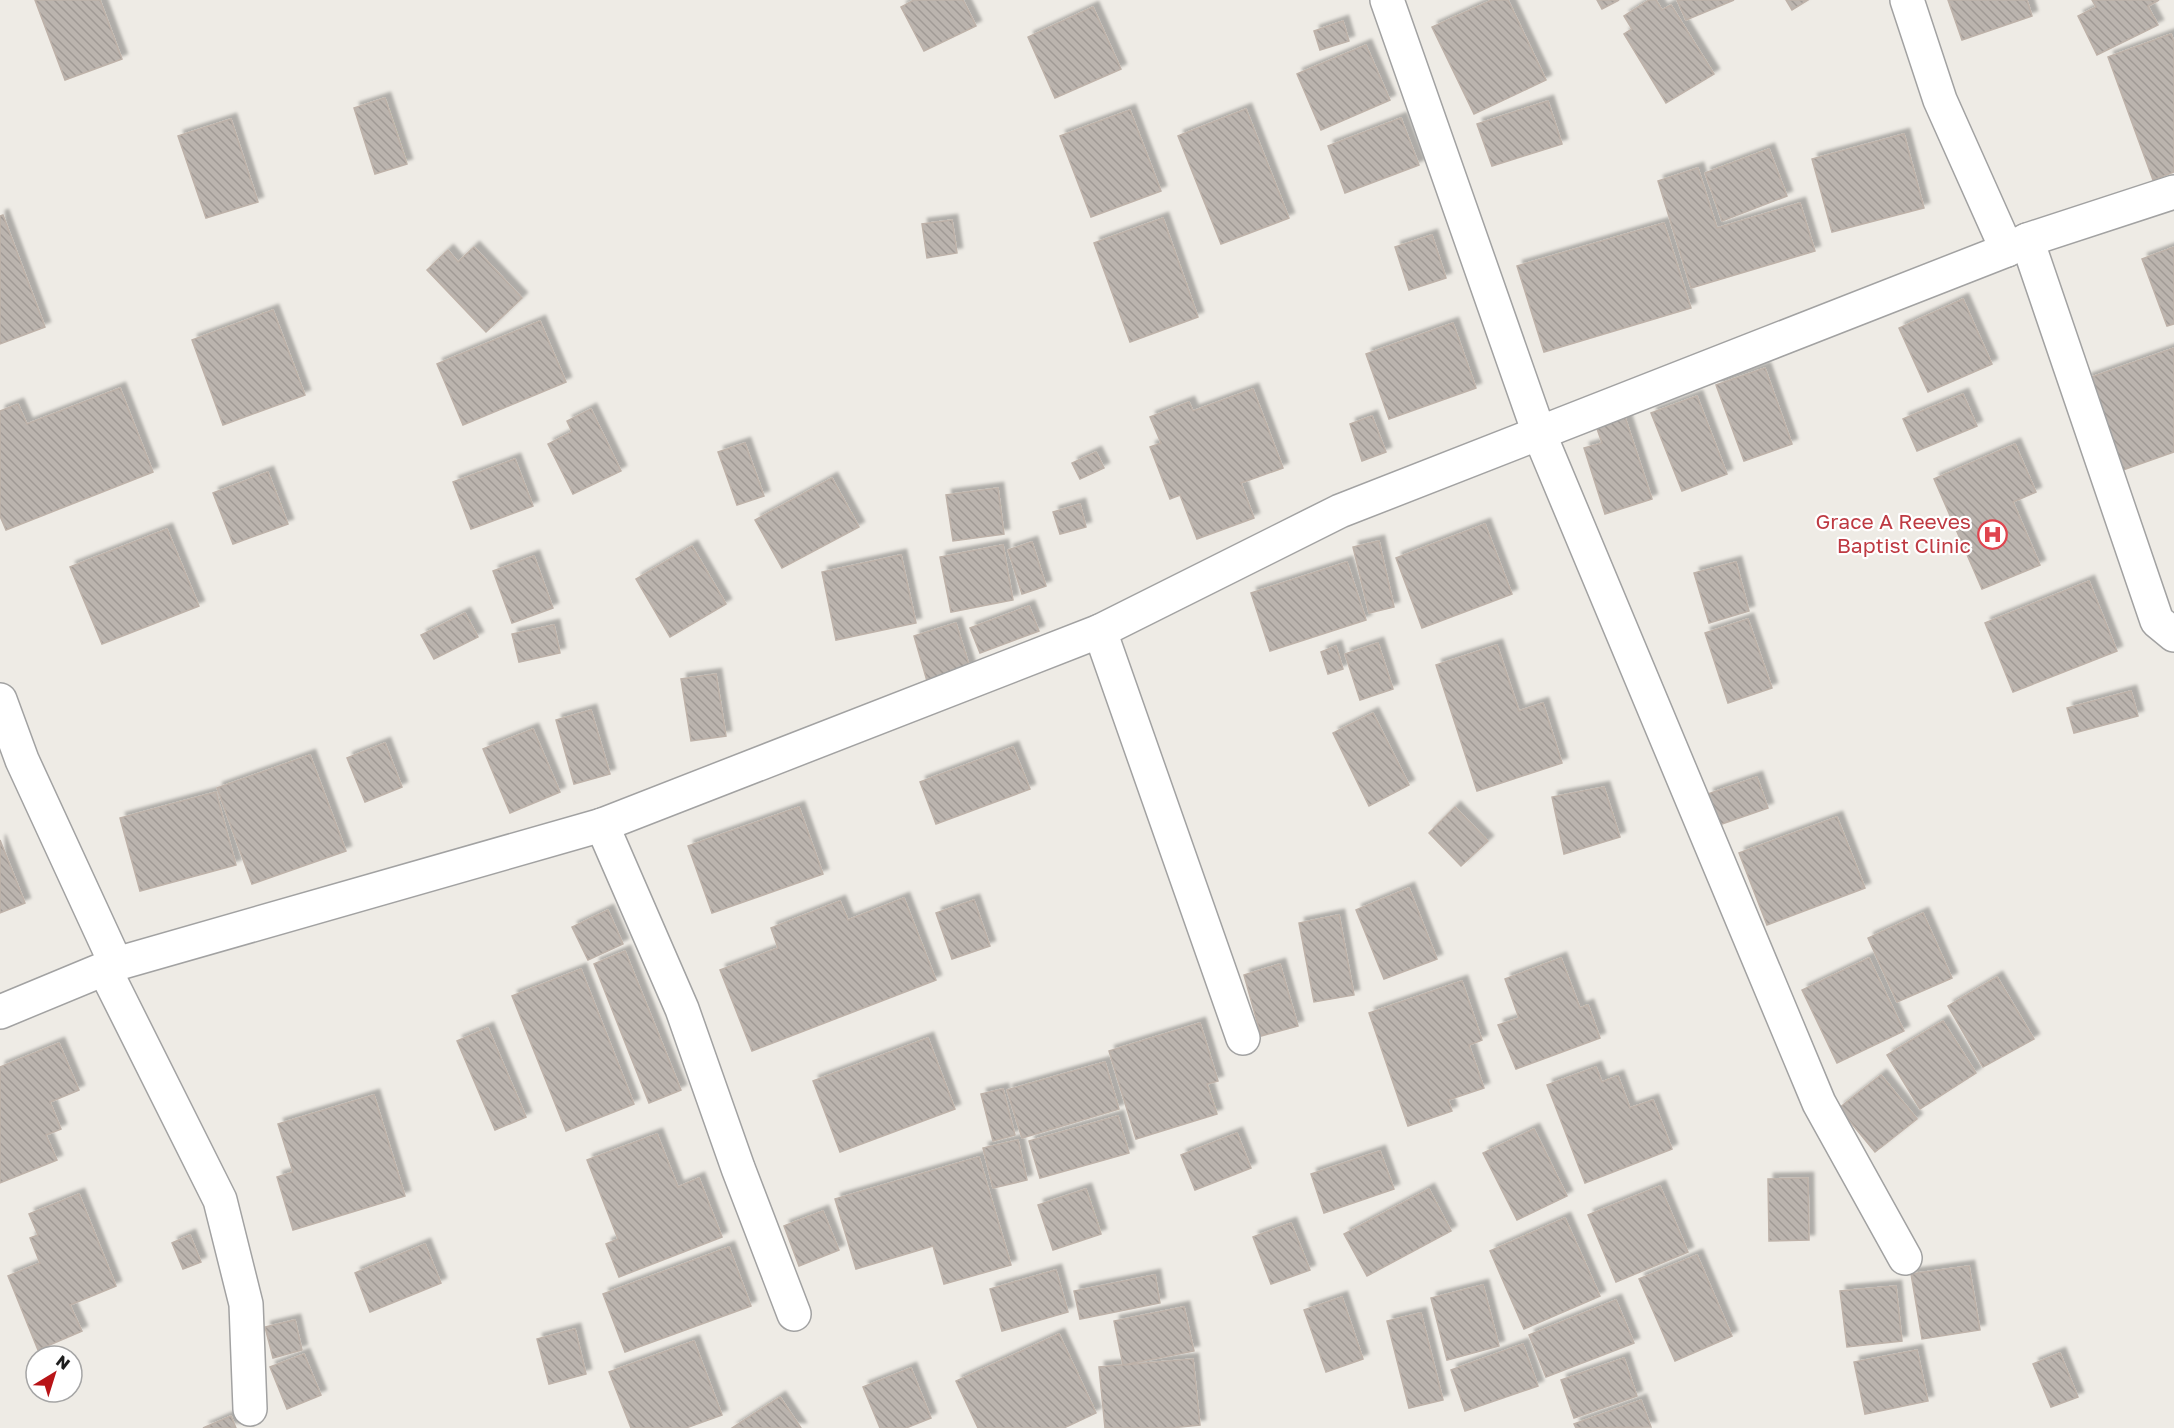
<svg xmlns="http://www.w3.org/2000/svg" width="2174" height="1428" viewBox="0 0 2174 1428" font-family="'Golos Text',sans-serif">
<defs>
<pattern id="building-back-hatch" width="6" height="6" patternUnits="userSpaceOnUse" patternTransform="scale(1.5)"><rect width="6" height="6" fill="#bbb4ae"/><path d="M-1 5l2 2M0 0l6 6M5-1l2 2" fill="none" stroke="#a09a95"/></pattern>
<filter id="shadow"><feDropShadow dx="5.5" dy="-5.5" stdDeviation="1.5" flood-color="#0004"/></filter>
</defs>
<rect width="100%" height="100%" fill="#eeebe5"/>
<g fill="url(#building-back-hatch)" stroke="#beb2a9" stroke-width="1.5" filter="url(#shadow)">
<path d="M35 0H100L122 59 65 80Z"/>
<path d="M914 0H963L976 26 924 51 901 7Z"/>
<path d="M1492 0H1508L1546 80 1474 114 1432 27Z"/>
<path d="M1597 0H1619L1602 9Z"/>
<path d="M1649 0H1656L1662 10 1671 5 1714 74 1666 103 1624 34 1632 29 1624 16Z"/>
<path d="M1677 0H1734L1686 20Z"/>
<path d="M1786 0H1808L1792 10Z"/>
<path d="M1948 0H2027L2032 16 1962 40Z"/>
<path d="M2092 0H2159L2148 6 2158 25 2097 55 2078 16 2096 7Z"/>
<path d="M1093 7 1121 69 1055 98 1028 37Z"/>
<path d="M1343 21 1349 41 1320 50 1314 31Z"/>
<path d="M2171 34 2174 42V172L2153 180 2108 57Z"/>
<path d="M1366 45 1390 100 1321 130 1297 74Z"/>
<path d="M385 98 407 164 375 174 354 108Z"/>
<path d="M1548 101 1562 144 1492 166 1477 124Z"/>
<path d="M1246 109 1289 218 1221 244 1178 136Z"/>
<path d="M1130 110 1161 191 1091 217 1060 136Z"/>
<path d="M1401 118 1419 165 1345 193 1328 146Z"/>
<path d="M231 119 258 202 206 218 178 136Z"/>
<path d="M1904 134 1924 208 1832 232 1812 159Z"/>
<path d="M1769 149 1787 196 1722 221 1705 173Z"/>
<path d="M1698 168 1717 228 1800 203 1815 251 1691 288 1658 181Z"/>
<path d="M3 215 45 327 0 344V216Z"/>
<path d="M1163 218 1198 317 1130 342 1094 243Z"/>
<path d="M952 220 957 253 927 258 922 224Z"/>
<path d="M1664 223 1691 308 1544 352 1517 266Z"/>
<path d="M1432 235 1446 278 1409 290 1395 247Z"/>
<path d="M474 247 522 298 486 332 427 270 448 250 458 262Z"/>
<path d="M2174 247V324L2167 326 2142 259Z"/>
<path d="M1963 299 1992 364 1928 392 1899 328Z"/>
<path d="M273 310 305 395 223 425 192 340Z"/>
<path d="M540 321 566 382 463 425 437 364Z"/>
<path d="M1453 323 1476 388 1389 419 1366 354Z"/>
<path d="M2174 348V452L2120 471 2086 379Z"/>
<path d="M1765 368 1792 444 1744 461 1716 385Z"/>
<path d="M120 388 153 472 6 530 0 516V411L18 404 27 424Z"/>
<path d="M1253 389 1283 468 1241 483 1254 518 1197 539 1180 495 1170 499 1150 447 1161 443 1150 417 1189 402 1193 411Z"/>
<path d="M1963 394 1977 426 1917 451 1903 419Z"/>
<path d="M1697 396 1727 474 1682 491 1651 413Z"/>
<path d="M591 409 621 471 573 494 548 444 572 432 567 421Z"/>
<path d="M1623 411 1652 499 1605 514 1584 448 1602 443 1594 420Z"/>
<path d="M1372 416 1386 452 1362 461 1350 424Z"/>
<path d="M745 443 764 496 737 505 718 452Z"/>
<path d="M2015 444 2036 492 2013 502 2040 565 1982 589 1934 479Z"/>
<path d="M1096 452 1104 468 1080 479 1072 463Z"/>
<path d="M515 459 533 506 471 529 453 482Z"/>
<path d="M268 472 288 524 233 544 213 493Z"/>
<path d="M832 478 859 527 782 568 755 520Z"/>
<path d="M998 488 1004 534 953 541 946 495Z"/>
<path d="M1080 504 1086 527 1060 534 1053 512Z"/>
<path d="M1485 524 1512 594 1422 628 1396 558Z"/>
<path d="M167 529 199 606 102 644 70 567Z"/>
<path d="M1379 541 1394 607 1369 613 1353 547Z"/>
<path d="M1032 542 1046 586 1022 594 1008 550Z"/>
<path d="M1003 545 1013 600 951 612 940 557Z"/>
<path d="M692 546 726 604 670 637 636 579Z"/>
<path d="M901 555 916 623 836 640 822 572Z"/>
<path d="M534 556 553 608 512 623 493 571Z"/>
<path d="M1347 562 1366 620 1270 651 1251 593Z"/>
<path d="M1736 562 1749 611 1709 623 1694 573Z"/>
<path d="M2089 581 2117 651 2013 692 1985 623Z"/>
<path d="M1029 606 1039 631 980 653 970 628Z"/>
<path d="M465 613 478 637 434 659 421 635Z"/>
<path d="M1748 619 1772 688 1728 703 1705 633Z"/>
<path d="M956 623 970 668 927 681 914 636Z"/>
<path d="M554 625 560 653 519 662 512 634Z"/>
<path d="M1378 643 1393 689 1360 700 1345 654Z"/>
<path d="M1497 645 1519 711 1543 703 1562 763 1477 791 1436 665Z"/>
<path d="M1336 646 1343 669 1328 674 1321 652Z"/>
<path d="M716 674 726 736 691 741 681 679Z"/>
<path d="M2131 691 2138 716 2074 733 2067 708Z"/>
<path d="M591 710 610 774 574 784 556 720Z"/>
<path d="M1373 713 1409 785 1369 806 1333 733Z"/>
<path d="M533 729 560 792 510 813 483 749Z"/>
<path d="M385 743 402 787 365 802 347 758Z"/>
<path d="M1013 747 1030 789 936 824 920 782Z"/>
<path d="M310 755 346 851 252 884 217 788Z"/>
<path d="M1757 777 1768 808 1719 825 1708 794Z"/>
<path d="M1604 787 1620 837 1564 854 1552 797Z"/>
<path d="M216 792 236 865 140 891 120 818Z"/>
<path d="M799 807 823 874 712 913 688 846Z"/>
<path d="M1455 807 1488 841 1461 866 1429 833Z"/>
<path d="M1837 817 1865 888 1767 925 1739 853Z"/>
<path d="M0 840 25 903 0 913Z"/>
<path d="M1409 888 1437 959 1384 979 1356 910Z"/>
<path d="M904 898 936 980 752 1051 720 970 778 948 771 928 840 901 848 920Z"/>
<path d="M974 900 990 946 952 959 936 913Z"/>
<path d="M608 910 623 944 588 960 572 927Z"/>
<path d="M1923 913 1952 978 1897 1002 1868 938Z"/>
<path d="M1339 915 1354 995 1314 1002 1299 923Z"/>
<path d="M625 951 681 1090 649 1103 594 964Z"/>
<path d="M1561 958 1580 1008 1588 1005 1600 1038 1516 1069 1498 1025 1519 1018 1505 979Z"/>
<path d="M1869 958 1904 1031 1837 1063 1802 990Z"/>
<path d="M1280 964 1298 1026 1261 1036 1244 975Z"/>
<path d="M581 969 634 1104 566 1131 512 996Z"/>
<path d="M1997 977 2034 1039 1983 1067 1948 1006Z"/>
<path d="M1462 981 1482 1040 1469 1045 1484 1088 1448 1100 1452 1111 1408 1126 1369 1013Z"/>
<path d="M1943 1021 1976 1073 1920 1109 1887 1055Z"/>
<path d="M1200 1023 1218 1081 1207 1084 1217 1114 1136 1139 1109 1051Z"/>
<path d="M488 1028 526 1117 495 1130 457 1041Z"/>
<path d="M928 1038 955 1109 840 1152 813 1081Z"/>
<path d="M59 1043 79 1090 50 1102 61 1129 46 1135 57 1160 0 1183V1067Z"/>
<path d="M1105 1062 1119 1109 1022 1138 1007 1090Z"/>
<path d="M1596 1067 1602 1082 1618 1076 1630 1108 1653 1100 1672 1149 1585 1183 1547 1085Z"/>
<path d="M1881 1075 1917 1119 1875 1152 1839 1108Z"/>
<path d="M1003 1089 1015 1135 993 1141 981 1094Z"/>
<path d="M374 1095 405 1196 293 1230 277 1177 293 1172 278 1124Z"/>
<path d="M1118 1116 1129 1153 1040 1178 1029 1141Z"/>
<path d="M1534 1129 1567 1196 1517 1220 1483 1153Z"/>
<path d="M1237 1133 1251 1168 1195 1190 1181 1155Z"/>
<path d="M657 1134 678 1187 699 1178 722 1237 619 1277 606 1244 618 1239 587 1160Z"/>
<path d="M1018 1140 1027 1180 993 1188 983 1148Z"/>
<path d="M1380 1151 1394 1189 1324 1213 1311 1174Z"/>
<path d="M979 1157 1011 1265 944 1284 933 1246 856 1269 835 1199Z"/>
<path d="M1808 1178 1809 1240 1769 1241 1768 1179Z"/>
<path d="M1660 1186 1688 1252 1616 1282 1588 1215Z"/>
<path d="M1086 1189 1101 1234 1053 1250 1038 1205Z"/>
<path d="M1429 1189 1451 1231 1367 1276 1344 1234Z"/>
<path d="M79 1194 116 1286 70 1305 82 1331 38 1350 8 1276 40 1263 30 1238 38 1235 29 1214Z"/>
<path d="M823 1211 839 1250 799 1266 784 1226Z"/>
<path d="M1565 1218 1600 1296 1524 1329 1490 1251Z"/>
<path d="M1291 1223 1310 1270 1271 1284 1253 1237Z"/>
<path d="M190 1235 201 1262 183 1269 172 1243Z"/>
<path d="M425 1244 441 1283 370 1312 355 1273Z"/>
<path d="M729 1247 751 1306 625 1352 603 1294Z"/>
<path d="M1697 1255 1732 1336 1675 1361 1639 1279Z"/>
<path d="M1969 1266 1980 1330 1922 1339 1911 1274Z"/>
<path d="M1056 1270 1068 1312 1002 1331 990 1289Z"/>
<path d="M1155 1275 1160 1303 1080 1319 1074 1291Z"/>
<path d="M1483 1285 1499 1346 1447 1360 1431 1298Z"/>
<path d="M1896 1286 1902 1341 1847 1347 1840 1291Z"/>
<path d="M1342 1297 1363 1359 1326 1372 1304 1310Z"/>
<path d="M1616 1300 1634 1343 1546 1377 1529 1335Z"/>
<path d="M1184 1307 1194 1351 1123 1365 1114 1321Z"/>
<path d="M1421 1313 1443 1400 1409 1408 1387 1321Z"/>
<path d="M295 1320 302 1350 273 1358 265 1327Z"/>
<path d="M575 1329 586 1374 549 1384 537 1339Z"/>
<path d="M1059 1334 1096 1413 1064 1428H978L956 1381Z"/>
<path d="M694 1341 722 1415 686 1428H631L609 1372Z"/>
<path d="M1523 1344 1538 1386 1465 1411 1451 1370Z"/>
<path d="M1917 1350 1928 1401 1865 1414 1854 1362Z"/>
<path d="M2060 1353 2078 1397 2051 1407 2033 1364Z"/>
<path d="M304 1354 321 1395 287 1409 270 1367Z"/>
<path d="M1624 1358 1637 1396 1574 1418 1561 1380Z"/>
<path d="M1193 1359 1200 1425 1170 1428H1105L1099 1367Z"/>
<path d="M911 1368 931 1418 906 1428H880L863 1387Z"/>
<path d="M780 1397 801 1428H732Z"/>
<path d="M1641 1400 1651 1427 1576 1428 1574 1424Z"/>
<path d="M231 1416 236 1428H203Z"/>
</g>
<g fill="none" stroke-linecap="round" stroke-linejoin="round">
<defs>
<g id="minor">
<path d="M1387 0 1539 433 1819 1103 1905 1258"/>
<path d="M1907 0 1940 100 2007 250"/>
<path d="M2027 240 2157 621 2174 635"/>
<path d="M1100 631 1243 1038"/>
<path d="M0 700 22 760 116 964"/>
<path d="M602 825 682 1009 738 1168 794 1314"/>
<path d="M105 970 220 1200 246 1304 250 1409"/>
<path d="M0 1012 116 964 602 825 1100 631 1340 511 2007 250 2027 240 2174 192"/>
</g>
</defs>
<use href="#minor" stroke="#a2a2a2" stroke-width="36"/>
<use href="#minor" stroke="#fff" stroke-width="33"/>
</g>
<defs>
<symbol id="hospital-ring" viewBox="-11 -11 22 22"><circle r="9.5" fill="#fff" stroke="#e0444e" stroke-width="1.5"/><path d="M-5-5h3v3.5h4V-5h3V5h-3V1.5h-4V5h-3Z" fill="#e0444e"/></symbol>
</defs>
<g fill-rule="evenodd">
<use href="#hospital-ring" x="1976" y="518" width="33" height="33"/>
</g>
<g text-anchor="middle" stroke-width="4.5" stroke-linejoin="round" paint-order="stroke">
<g font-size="21" fill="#be3a42" stroke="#fff" text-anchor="end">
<text x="1971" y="529">Grace A Reeves<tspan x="1971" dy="24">Baptist Clinic</tspan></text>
</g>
</g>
<g transform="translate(54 1374) rotate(38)"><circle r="28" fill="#ffffff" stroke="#a5a5a5" stroke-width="1.5"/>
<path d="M0-4.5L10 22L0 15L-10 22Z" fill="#b81417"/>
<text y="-9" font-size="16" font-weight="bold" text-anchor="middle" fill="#1e1e1e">N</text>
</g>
</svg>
